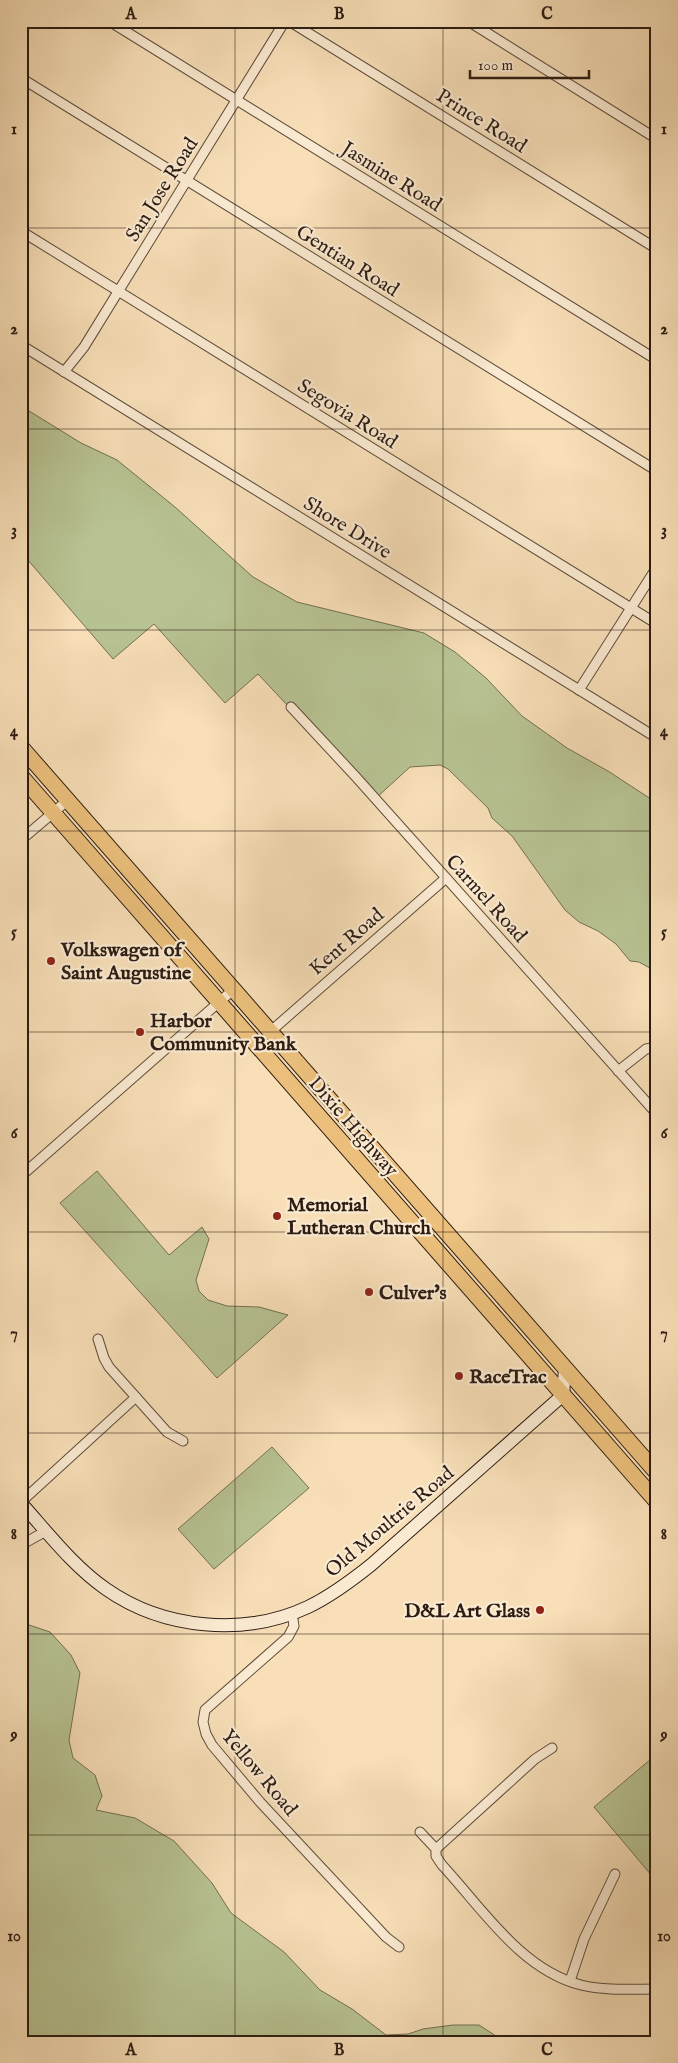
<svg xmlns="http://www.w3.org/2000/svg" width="678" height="2063" viewBox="0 0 678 2063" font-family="'IM FELL English',serif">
<rect width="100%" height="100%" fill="#f8dfb8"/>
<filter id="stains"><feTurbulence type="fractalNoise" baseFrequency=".004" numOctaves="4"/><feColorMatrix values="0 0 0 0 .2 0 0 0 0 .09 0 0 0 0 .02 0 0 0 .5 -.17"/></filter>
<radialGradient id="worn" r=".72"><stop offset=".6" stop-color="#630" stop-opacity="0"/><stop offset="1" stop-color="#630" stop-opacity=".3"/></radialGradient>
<g fill="#b8c393" stroke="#727053">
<path d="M21 406 81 443 117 460 175 507 253 577 297 602 424 633 455 652 486 678 522 716 567 748 608 771 657 803V972L639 962 630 961 616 944 598 931 579 922 565 910 512 836 492 818 488 808 448 769 440 765 410 767 375 799 258 674 225 703 154 624 113 659 21 552Z"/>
<path d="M97 1171 169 1255 202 1227 209 1239 196 1280 199 1291 208 1300 227 1306 259 1307 288 1315 217 1378 60 1203Z"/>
<path d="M272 1447 309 1488 214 1569 178 1529Z"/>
<path d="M29 1625 50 1632 71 1655 80 1673 69 1740 73 1758 95 1775 102 1796 96 1810 135 1818 174 1841 212 1883 231 1913 284 1952 320 1990 352 2009 386 2035 408 2034 423 2029 453 2025H479L505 2042H21V1627Z"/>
<path d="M657 1754V1882L594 1807Z"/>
</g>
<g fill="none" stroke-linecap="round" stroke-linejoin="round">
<defs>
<g id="street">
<path d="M109 21 657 360"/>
<path d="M289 21 657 249"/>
<path d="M468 21 657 139"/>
<path d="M647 21 657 27"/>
<path d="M21 78 657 471"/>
<path d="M21 231 657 624"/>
<path d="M21 345 657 738"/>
<path d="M64 372 84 347 285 21"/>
<path d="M579 690 657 567"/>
<path d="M291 707 356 777 657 1114"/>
<path d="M21 840 68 800"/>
<path d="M271 1031 446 878"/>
<path d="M618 1071 646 1049 657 1047"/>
<path d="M21 1176 234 989"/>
<path d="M98 1339 104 1358 109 1367 167 1432 183 1441"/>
<path d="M21 1502 136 1397"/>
<path d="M21 1545 46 1531"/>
<path d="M292 1613 294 1626 288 1637 205 1710 203 1722 206 1734 212 1745 260 1802 386 1937 399 1947"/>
<path d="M420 1832 436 1849V1856L442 1865C482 1908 521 1970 581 1985 605 1991 632 1989 657 1989"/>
<path d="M436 1849 535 1759 552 1748"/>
<path d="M570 1981 584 1939 615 1874"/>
</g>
<path id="secondary" d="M21 1503C48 1533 73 1566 106 1589 163 1629 244 1637 308 1607 331 1596 351 1581 371 1565L563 1395 565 1368"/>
<g id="primary">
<path d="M21 747 657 1473"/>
<path d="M21 776 657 1502"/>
</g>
</defs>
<use href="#street" stroke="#5f4d3c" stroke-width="11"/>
<use href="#secondary" stroke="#2c1c13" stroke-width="14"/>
<use href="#primary" stroke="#2c1c13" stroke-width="17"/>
<use href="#street" stroke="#faead1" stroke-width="9"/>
<use href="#secondary" stroke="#faead1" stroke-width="12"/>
<use href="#primary" stroke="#ecc07c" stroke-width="15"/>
</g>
<path fill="none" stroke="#2c1c13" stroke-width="1" stroke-opacity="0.55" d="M235 21V2042M443 21V2042M21 228H657M21 429H657M21 630H657M21 831H657M21 1032H657M21 1232H657M21 1433H657M21 1634H657M21 1835H657"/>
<g fill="#8f2418" stroke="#faead1" stroke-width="2">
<circle cx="51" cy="961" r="5"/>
<circle cx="140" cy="1032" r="5"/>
<circle cx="277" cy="1216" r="5"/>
<circle cx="369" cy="1292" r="5"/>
<circle cx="459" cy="1376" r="5"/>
<circle cx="540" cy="1610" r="5"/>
</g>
<g text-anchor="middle" stroke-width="4.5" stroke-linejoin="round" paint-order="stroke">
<g font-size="20" fill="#2c1c13" stroke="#faead1">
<text transform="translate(482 120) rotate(32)" y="7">Prince Road</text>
<text transform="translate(392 176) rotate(32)" y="7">Jasmine Road</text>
<text transform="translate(161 189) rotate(-58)" y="7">San Jose Road</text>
<text transform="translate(348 260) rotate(32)" y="7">Gentian Road</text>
<text transform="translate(348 413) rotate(32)" y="7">Segovia Road</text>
<text transform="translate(348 527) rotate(32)" y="7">Shore Drive</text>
<text transform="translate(487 898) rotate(48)" y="7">Carmel Road</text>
<text transform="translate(346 941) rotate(-41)" y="7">Kent Road</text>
<text transform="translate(354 1126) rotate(49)" y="7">Dixie Highway</text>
<text transform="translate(389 1521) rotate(-40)" y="7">Old Moultrie Road</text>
<text transform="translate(260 1772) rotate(50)" y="7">Yellow Road</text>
</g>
<g font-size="20" font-weight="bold" fill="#2c1c13" stroke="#faead1" text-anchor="start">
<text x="61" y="956">Volkswagen of<tspan x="61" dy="23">Saint Augustine</tspan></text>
<text x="150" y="1027">Harbor<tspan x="150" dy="23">Community Bank</tspan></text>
<text x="287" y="1211">Memorial<tspan x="287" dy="23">Lutheran Church</tspan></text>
<text x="379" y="1299">Culver's</text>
<text x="469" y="1383">RaceTrac</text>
<text x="530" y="1617" text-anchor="end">D&amp;L Art Glass</text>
</g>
</g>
<rect width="678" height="2063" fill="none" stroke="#f8dfb8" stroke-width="55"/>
<path d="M470 70v8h119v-8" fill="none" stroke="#2c1c13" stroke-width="2.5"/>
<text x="478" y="70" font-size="15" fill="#2c1c13" stroke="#faead1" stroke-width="4" paint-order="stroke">100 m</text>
<rect x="28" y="28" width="622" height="2008" fill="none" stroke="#2c1c13" stroke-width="2"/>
<g font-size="16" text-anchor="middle" font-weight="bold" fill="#2c1c13">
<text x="131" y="19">A</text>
<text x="339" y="19">B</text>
<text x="547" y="19">C</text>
<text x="14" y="134">1</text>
<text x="664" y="134">1</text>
<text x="14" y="334">2</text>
<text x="664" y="334">2</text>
<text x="14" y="535">3</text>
<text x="664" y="535">3</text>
<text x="14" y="736">4</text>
<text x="664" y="736">4</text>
<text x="14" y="937">5</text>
<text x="664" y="937">5</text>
<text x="14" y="1138">6</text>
<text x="664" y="1138">6</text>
<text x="14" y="1338">7</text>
<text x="664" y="1338">7</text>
<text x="14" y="1539">8</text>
<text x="664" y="1539">8</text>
<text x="14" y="1740">9</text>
<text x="664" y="1740">9</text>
<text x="14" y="1941">10</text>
<text x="664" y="1941">10</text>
<text x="131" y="2055">A</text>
<text x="339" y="2055">B</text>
<text x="547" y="2055">C</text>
</g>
<rect width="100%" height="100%" filter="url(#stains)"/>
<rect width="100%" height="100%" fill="url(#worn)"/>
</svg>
